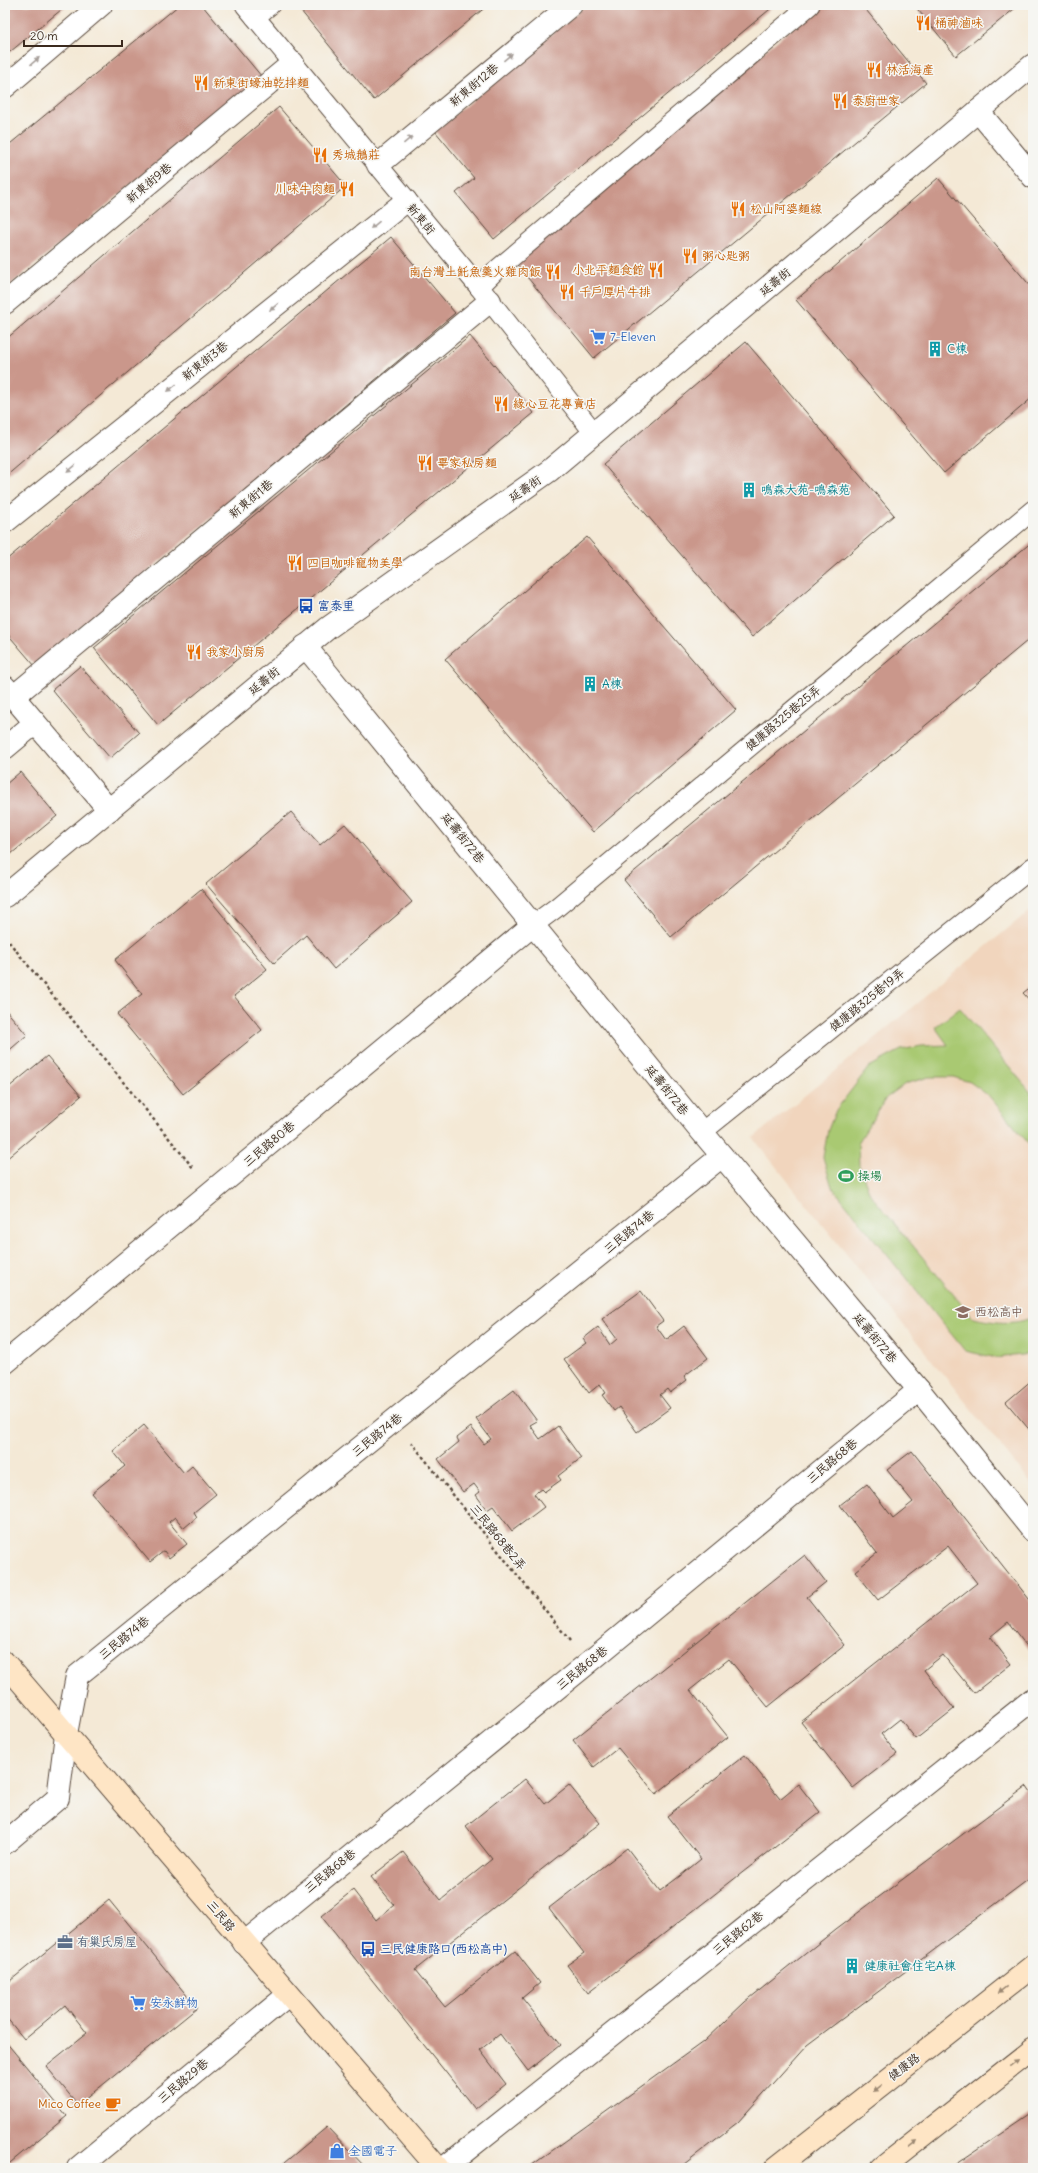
<svg xmlns="http://www.w3.org/2000/svg" width="1038" height="2173" viewBox="0 0 1038 2173" font-family="Delius,'LXGW WenKai TC',sans-serif">
<rect width="100%" height="100%" fill="#f6f6f2"/>
<filter id="ink" filterUnits="userSpaceOnUse"><feTurbulence type="fractalNoise" baseFrequency=".025" numOctaves="2"/><feDisplacementMap in="SourceGraphic" scale="8" xChannelSelector="R" yChannelSelector="G"/><feConvolveMatrix kernelMatrix="1 2 1 2 8 2 1 2 1" color-interpolation-filters="sRGB"/></filter>
<filter id="wash" filterUnits="userSpaceOnUse"><feTurbulence type="fractalNoise" baseFrequency=".012" numOctaves="4" result="noise"/><feDisplacementMap in="SourceGraphic" scale="16" xChannelSelector="R" yChannelSelector="G"/><feGaussianBlur stdDeviation="0.9" result="paint"/><feColorMatrix in="noise" values="0 0 0 0 0 0 0 0 0 0 0 0 0 0 0 0 0 1.4 0 .05"/><feComposite in="paint" operator="in"/></filter>
<g filter="url(#wash)">
<rect width="100%" height="100%" fill="#f4e9d6"/>
<path fill="#f1d5bd" d="M1033 908V1486L753 1138Z"/>
<path fill="#a9c972" stroke="#727a48" d="M960 1008 1033 1095V1149L989 1096 970 1082 953 1077H929L905 1084 886 1098 858 1143 859 1165 870 1194 973 1318C993 1322 1014 1326 1033 1317V1353L1029 1354 997 1358 965 1351 832 1187 823 1157 828 1130 836 1110 869 1067 901 1050 921 1046 948 1045 935 1027Z"/>
<g id="blocks">
<g fill="#ca978b">
<path d="M5 5H67L5 56Z"/>
<path d="M179 5H202L262 77 5 289V148Z"/>
<path d="M296 5H488L374 100Z"/>
<path d="M586 5H775L494 239 456 193 474 178 435 131Z"/>
<path d="M820 5H862L926 83 594 358 513 260Z"/>
<path d="M914 5H1019L956 56Z"/>
<path d="M279 107 346 186 5 477V340Z"/>
<path d="M938 178 1033 289V397L944 473 796 300Z"/>
<path d="M391 237 455 313 35 666 5 631V561Z"/>
<path d="M470 336 534 413 158 725 94 648Z"/>
<path d="M746 342 894 515 752 637 603 464Z"/>
<path d="M587 537 736 710 593 832 445 659Z"/>
<path d="M1033 541V636L671 937 624 880Z"/>
<path d="M80 666 139 733 110 758 52 690Z"/>
<path d="M20 772 57 816 5 859V785Z"/>
<path d="M291 812 320 845 345 824 412 902 334 969 306 935 274 963 206 884Z"/>
<path d="M201 889 267 969 234 996 262 1030 183 1094 117 1014 142 994 115 960Z"/>
<path d="M1033 985V1004L1023 993Z"/>
<path d="M5 1009 27 1035 5 1054Z"/>
<path d="M47 1056 81 1096 5 1160V1084L8 1088Z"/>
<path d="M641 1291 663 1321 656 1326 666 1340 684 1326 708 1358 684 1376 687 1380 670 1393 667 1389 660 1395 670 1408 637 1432 619 1407 614 1411 602 1395 606 1393 600 1384 589 1393 564 1359 586 1343 583 1339 598 1327 610 1345 617 1339 602 1319Z"/>
<path d="M1033 1379V1434L1006 1402Z"/>
<path d="M514 1390 537 1421 530 1425 540 1439 558 1426 581 1458 558 1476 561 1480 544 1492 541 1489 534 1494 544 1507 512 1531 493 1506 487 1510 476 1495 480 1492 474 1484 463 1492 438 1459 459 1442 457 1438 471 1427 484 1444 491 1439 476 1419Z"/>
<path d="M144 1425 184 1473 192 1466 216 1494 194 1512 197 1517 184 1528 175 1517 169 1522 187 1544 169 1558 164 1551 150 1562 92 1493 125 1466 113 1451Z"/>
<path d="M912 1451 1033 1604V1654L1008 1622 990 1637 1011 1664 974 1693 943 1655 924 1670 954 1709 916 1739 900 1719 881 1734 897 1754 853 1788 801 1722 977 1583 948 1546 878 1600 855 1571 877 1553 840 1505 867 1484 893 1518 913 1502 887 1470Z"/>
<path d="M805 1555 826 1582 807 1597 845 1645 768 1707 729 1659 690 1690 728 1737 656 1794 618 1748 594 1767 573 1740Z"/>
<path d="M745 1755 780 1799 798 1784 820 1812 588 1993 567 1965 584 1953 549 1908 627 1848 660 1891 680 1876 701 1859 667 1816Z"/>
<path d="M525 1779 545 1804 569 1785 600 1823 415 1970 445 2007 515 1951 540 1983 522 1998 560 2045 528 2071 500 2034 480 2050 506 2084 475 2109 321 1916 353 1890 376 1920 394 1905 371 1877 403 1852 441 1900 492 1859 466 1826Z"/>
<path d="M1027 1786 1033 1795V1876L807 2045 738 2122 679 2168H528L703 2042 745 2002 835 1930Z"/>
<path d="M109 1900 197 2008 78 2105 46 2066 87 2033 65 2005 24 2039 5 2016V1985Z"/>
<path d="M5 2041 67 2116 5 2167Z"/>
<path d="M1033 2112V2168H950Z"/>
<path d="M327 2127 366 2168H278Z"/>
</g>
</g>
</g>
<g filter="url(#ink)">
<use href="#blocks" fill-opacity="0" stroke="#57473a" stroke-width="1"/>
<g fill="none" stroke-linecap="round" stroke-linejoin="round">
<defs>
<g id="lane">
<path d="M245 5 479 287 595 434"/>
<path d="M255 17 270 5"/>
<path d="M479 287 493 273 810 5"/>
<path d="M533 925 556 908 1033 510"/>
<path d="M702 1132 1033 867"/>
</g>
<g id="street">
<path d="M5 87 101 5"/>
<path d="M978 111 1033 177"/>
<path d="M378 165 571 5"/>
<path d="M5 303 293 63"/>
<path d="M5 522 406 201"/>
<path d="M305 646 702 1132 919 1390 1033 1531"/>
<path d="M5 687 109 810"/>
<path d="M13 697 490 301"/>
<path d="M5 748 35 723"/>
<path d="M5 896 328 628 549 471 1033 65"/>
<path d="M5 1363 533 925"/>
<path d="M5 1843 58 1798 66 1734 77 1676 722 1156"/>
<path d="M244 1943 588 1663 919 1390"/>
<path d="M78 2168 288 1995"/>
<path d="M444 2168 1033 1699"/>
</g>
<g id="secondary">
<path d="M5 1663 438 2168"/>
<path d="M776 2168 1033 1966"/>
<path d="M882 2168 1033 2049"/>
</g>
</defs>
<use href="#lane" stroke="#57473a" stroke-width="21"/>
<use href="#street" stroke="#57473a" stroke-width="24"/>
<use href="#secondary" stroke="#57473a" stroke-width="24"/>
<g stroke="#57473a" stroke-width="2.5" stroke-dasharray="3 3" stroke-linecap="butt">
<path d="M5 937 194 1169"/>
<path d="M411 1442 570 1641"/>
</g>
<use href="#lane" stroke="#fff" stroke-width="19"/>
<use href="#street" stroke="#fff" stroke-width="22"/>
<use href="#secondary" stroke="#fee5c5" stroke-width="22"/>
</g>
<defs><path id="oneway-solid" d="M-6-.8H1V-3.2L6.5 0L1 3.2V.8H-6Z"/></defs>
<g fill="#a79f9a">
<use href="#oneway-solid" transform="translate(508 57) rotate(-40)"/>
<use href="#oneway-solid" transform="translate(35 61) rotate(-40)"/>
<use href="#oneway-solid" transform="translate(408 140) rotate(-40)"/>
<use href="#oneway-solid" transform="translate(375 225) rotate(141)"/>
<use href="#oneway-solid" transform="translate(274 307) rotate(141)"/>
<use href="#oneway-solid" transform="translate(172 388) rotate(141)"/>
<use href="#oneway-solid" transform="translate(71 469) rotate(141)"/>
</g>
<g fill="#9c8872">
<use href="#oneway-solid" transform="translate(1002 1990) rotate(142)"/>
<use href="#oneway-solid" transform="translate(1015 2063) rotate(-38)"/>
<use href="#oneway-solid" transform="translate(878 2088) rotate(142)"/>
<use href="#oneway-solid" transform="translate(913 2144) rotate(-38)"/>
</g>
</g>
<defs>
<symbol id="restaurant-bare" viewBox="-9 -9 18 18"><path d="M-5-6h1v4h1v-4h1v4h1v-4h1v5L-1.5 .5V6h-2V.5L-5-1ZM5-6V6H3V1.5H1.5Q1.5-4 5-6Z" fill="#e8710a" stroke="#f6f6f2" stroke-width="2.5" paint-order="stroke"/></symbol>
<symbol id="supermarket-bare" viewBox="-9 -9 18 18"><path d="M-6-5.5h2.5l.6 2H6L4.5 2H-2.5L-4.4-4H-6ZM-1.5 3.2a1.3 1.3 0 1 0 .1 0ZM3 3.2a1.3 1.3 0 1 0 .1 0Z" fill="#3f7fe0" stroke="#f6f6f2" stroke-width="2.5" paint-order="stroke"/></symbol>
<symbol id="building-bare" viewBox="-9 -9 18 18"><path d="M-4-6H4V6H1V3H-1V6H-4ZM-2.5-4.3h1.7v1.8h-1.7ZM.8-4.3h1.7v1.8H.8ZM-2.5-1h1.7V.8h-1.7ZM.8-1h1.7V.8H.8Z" fill="#0f9aa8" stroke="#f6f6f2" stroke-width="2.5" paint-order="stroke"/></symbol>
<symbol id="bus-bare" viewBox="-9 -9 18 18"><path d="M-5-6H5V4H4V6H2V4H-2V6H-4V4H-5ZM-3.5-4V0h7V-4ZM-3.5 1.2v1.5H-2V1.2ZM2 1.2v1.5H3.5V1.2Z" fill="#1a4fb4" stroke="#f6f6f2" stroke-width="2.5" paint-order="stroke"/></symbol>
<symbol id="stadium-bare" viewBox="-9 -9 18 18"><path d="M0-5a6.5 5 0 1 0 0 10a6.5 5 0 1 0 0-10ZM-3.5-1.8h7v3.6h-7Z" fill="#2e9e5b" stroke="#f6f6f2" stroke-width="2.5" paint-order="stroke"/></symbol>
<symbol id="school-bare" viewBox="-9 -9 18 18"><path d="M0-5L7-2L0 1L-7-2ZM-4 1L0 2.5L4 1V4Q0 6-4 4Z" fill="#8d6e63" stroke="#f6f6f2" stroke-width="2.5" paint-order="stroke"/></symbol>
<symbol id="office-bare" viewBox="-9 -9 18 18"><path d="M-6-3h4V-5.5h4V-3h4V5H-6ZM-1-4.5V-3h2v-1.5ZM-6 0V1H6V0Z" fill="#5c6f8a" stroke="#f6f6f2" stroke-width="2.5" paint-order="stroke"/></symbol>
<symbol id="cafe-bare" viewBox="-9 -9 18 18"><path d="M-5.5-4.5H6V0H3Q3 3.5 0 3.5H-2.5Q-5.5 3.5-5.5 0ZM3-3.2v2h1.7v-2ZM-6 4.5H4V6H-6Z" fill="#e8710a" stroke="#f6f6f2" stroke-width="2.5" paint-order="stroke"/></symbol>
<symbol id="shop-bare" viewBox="-9 -9 18 18"><path d="M-5-2.5h2.3a2.7 3.5 0 0 1 5.4 0H5L5.5 6h-11ZM-1.5-2.5h3a1.5 2.3 0 0 0-3 0Z" fill="#3f7fe0" stroke="#f6f6f2" stroke-width="2.5" paint-order="stroke"/></symbol>
</defs>
<g fill-rule="evenodd">
<use href="#restaurant-bare" x="912" y="12" width="22" height="22"/>
<use href="#restaurant-bare" x="863" y="59" width="22" height="22"/>
<use href="#restaurant-bare" x="190" y="72" width="22" height="22"/>
<use href="#restaurant-bare" x="829" y="90" width="22" height="22"/>
<use href="#restaurant-bare" x="309" y="144" width="22" height="22"/>
<use href="#restaurant-bare" x="336" y="178" width="22" height="22"/>
<use href="#restaurant-bare" x="727" y="198" width="22" height="22"/>
<use href="#restaurant-bare" x="679" y="245" width="22" height="22"/>
<use href="#restaurant-bare" x="645" y="259" width="22" height="22"/>
<use href="#restaurant-bare" x="542" y="261" width="22" height="22"/>
<use href="#restaurant-bare" x="556" y="281" width="22" height="22"/>
<use href="#supermarket-bare" x="587" y="326" width="22" height="22"/>
<use href="#building-bare" x="924" y="338" width="22" height="22"/>
<use href="#restaurant-bare" x="490" y="393" width="22" height="22"/>
<use href="#restaurant-bare" x="414" y="452" width="22" height="22"/>
<use href="#building-bare" x="738" y="479" width="22" height="22"/>
<use href="#restaurant-bare" x="284" y="552" width="22" height="22"/>
<use href="#bus-bare" x="295" y="595" width="22" height="22"/>
<use href="#restaurant-bare" x="183" y="641" width="22" height="22"/>
<use href="#building-bare" x="579" y="673" width="22" height="22"/>
<use href="#stadium-bare" x="835" y="1165" width="22" height="22"/>
<use href="#school-bare" x="952" y="1301" width="22" height="22"/>
<use href="#office-bare" x="54" y="1931" width="22" height="22"/>
<use href="#bus-bare" x="357" y="1938" width="22" height="22"/>
<use href="#building-bare" x="841" y="1955" width="22" height="22"/>
<use href="#supermarket-bare" x="127" y="1992" width="22" height="22"/>
<use href="#cafe-bare" x="102" y="2093" width="22" height="22"/>
<use href="#shop-bare" x="326" y="2140" width="22" height="22"/>
</g>
<g text-anchor="middle" stroke-width="3" stroke-linejoin="round" paint-order="stroke">
<g font-size="12" fill="#c56008" stroke="#f6f6f2" text-anchor="start">
<text x="935" y="27">桶神滷味</text>
<text x="886" y="74">林活海產</text>
<text x="213" y="87">新東街蠔油乾拌麵</text>
<text x="852" y="105">泰廚世家</text>
<text x="332" y="159">秀城鵝莊</text>
<text x="335" y="193" text-anchor="end">川味牛肉麵</text>
<text x="750" y="213">松山阿婆麵線</text>
<text x="702" y="260">粥心匙粥</text>
<text x="644" y="274" text-anchor="end">小北平麵食館</text>
<text x="541" y="276" text-anchor="end">南台灣土魠魚羹火雞肉飯</text>
<text x="579" y="296">千戶厚片牛排</text>
<text x="513" y="408">緣心豆花專賣店</text>
<text x="437" y="467">畢家私房麵</text>
<text x="307" y="567">四目咖啡寵物美學</text>
<text x="206" y="656">我家小廚房</text>
<text x="101" y="2108" text-anchor="end">Mico Coffee</text>
</g>
<g font-size="12" fill="#3b2a1e" stroke="#f6f6f2">
<text transform="translate(474 85) rotate(-40)" y="4">新東街12巷</text>
<text transform="translate(149 183) rotate(-40)" y="4">新東街9巷</text>
<text transform="translate(421 219) rotate(50)" y="4">新東街</text>
<text transform="translate(775 282) rotate(-40)" y="4">延壽街</text>
<text transform="translate(205 361) rotate(-39)" y="4">新東街3巷</text>
<text transform="translate(525 489) rotate(-35)" y="4">延壽街</text>
<text transform="translate(251 499) rotate(-40)" y="4">新東街1巷</text>
<text transform="translate(264 681) rotate(-40)" y="4">延壽街</text>
<text transform="translate(783 718) rotate(-40)" y="4">健康路325巷25弄</text>
<text transform="translate(463 838) rotate(51)" y="4">延壽街72巷</text>
<text transform="translate(867 1000) rotate(-39)" y="4">健康路325巷19弄</text>
<text transform="translate(667 1090) rotate(51)" y="4">延壽街72巷</text>
<text transform="translate(269 1144) rotate(-40)" y="4">三民路80巷</text>
<text transform="translate(629 1232) rotate(-39)" y="4">三民路74巷</text>
<text transform="translate(875 1338) rotate(50)" y="4">延壽街72巷</text>
<text transform="translate(377 1435) rotate(-39)" y="4">三民路74巷</text>
<text transform="translate(832 1461) rotate(-40)" y="4">三民路68巷</text>
<text transform="translate(498 1537) rotate(51)" y="4">三民路68巷2弄</text>
<text transform="translate(124 1638) rotate(-39)" y="4">三民路74巷</text>
<text transform="translate(582 1668) rotate(-39)" y="4">三民路68巷</text>
<text transform="translate(330 1871) rotate(-39)" y="4">三民路68巷</text>
<text transform="translate(221 1916) rotate(50)" y="4">三民路</text>
<text transform="translate(738 1933) rotate(-39)" y="4">三民路62巷</text>
<text transform="translate(904 2067) rotate(-38)" y="4">健康路</text>
<text transform="translate(183 2081) rotate(-40)" y="4">三民路29巷</text>
</g>
<g font-size="12" fill="#366cbe" stroke="#f6f6f2" text-anchor="start">
<text x="610" y="341">7-Eleven</text>
<text x="150" y="2007">安永鮮物</text>
<text x="349" y="2155">全國電子</text>
</g>
<g font-size="12" fill="#0d838f" stroke="#f6f6f2" text-anchor="start">
<text x="947" y="353">C棟</text>
<text x="761" y="494">鳴森大苑-鳴森苑</text>
<text x="602" y="688">A棟</text>
<text x="864" y="1970">健康社會住宅A棟</text>
</g>
<g font-size="12" fill="#164399" stroke="#f6f6f2" text-anchor="start">
<text x="318" y="610">富泰里</text>
<text x="380" y="1953">三民健康路口(西松高中)</text>
</g>
<g font-size="12" fill="#27864d" stroke="#f6f6f2" text-anchor="start">
<text x="858" y="1180">操場</text>
</g>
<g font-size="12" fill="#785e54" stroke="#f6f6f2" text-anchor="start">
<text x="975" y="1316">西松高中</text>
</g>
<g font-size="12" fill="#4e5e75" stroke="#f6f6f2" text-anchor="start">
<text x="77" y="1946">有巢氏房屋</text>
</g>
</g>
<rect width="1038" height="2173" fill="none" stroke="#f6f6f2" stroke-width="20"/>
<path d="M24 40v6h98v-6" fill="none" stroke="#3b2a1e" stroke-width="2"/>
<text x="30" y="40" font-size="12" fill="#3b2a1e" stroke="#f6f6f2" stroke-width="3" paint-order="stroke">20 m</text>
</svg>
